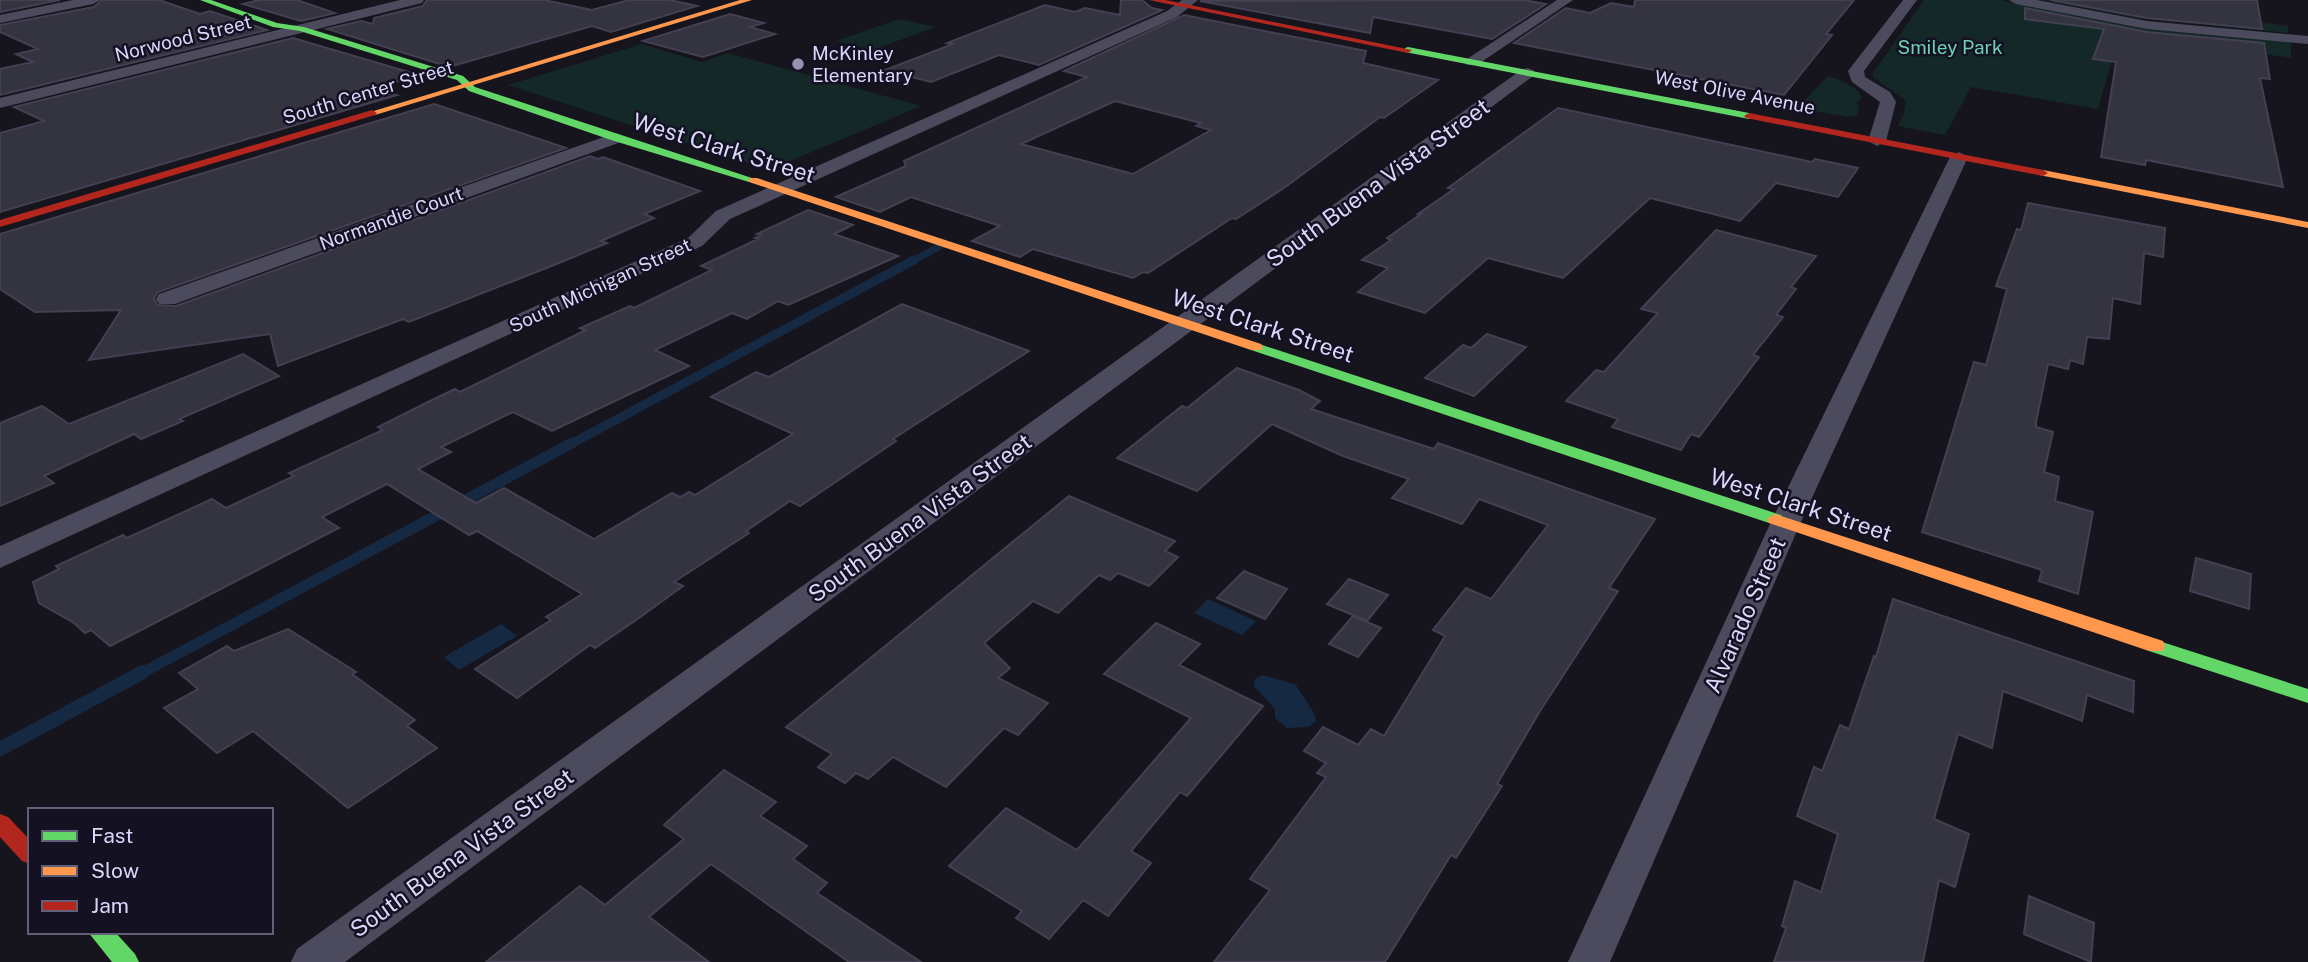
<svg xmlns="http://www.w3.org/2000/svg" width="2308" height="962" viewBox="0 0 2308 962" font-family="'Public Sans',sans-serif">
<rect width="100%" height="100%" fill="#16151e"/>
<g fill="#152828">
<path d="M1924 0H2001L2149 28 2291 42V58L2120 32 2098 109 1971 87 1945 135 1898 126 1904 113 1906 101 1873 77V73Z"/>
<path d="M2041 0H2102L2288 26V33L2137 18Z"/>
<path d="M899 19 935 27 873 50 836 41Z"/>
<path d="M642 44 702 62 728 53 921 106 769 170 508 85Z"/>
<path d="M1828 76C1841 80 1855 85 1862 97L1857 103 1859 109 1856 116 1847 117 1797 108Z"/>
</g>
<g fill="#162942">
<path d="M1208 599 1256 621 1242 635 1194 613Z"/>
<path d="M501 624 517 636 459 670 444 657Z"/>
<path d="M1262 675 1295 684 1314 713 1316 721 1309 727 1287 728 1275 718V709L1254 686 1255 679Z"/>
</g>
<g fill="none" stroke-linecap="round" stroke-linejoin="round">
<path stroke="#162942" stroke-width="7" d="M911 262 944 244"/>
<path stroke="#162942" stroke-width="9" d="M569 445 914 260"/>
<path stroke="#162942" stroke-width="11" d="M140 674 572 443"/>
<path stroke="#162942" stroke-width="14" d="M0 749 143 672"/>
</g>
<g fill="#343340" stroke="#434051" stroke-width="2" fill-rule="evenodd">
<path d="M0 0H60L0 12Z"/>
<path d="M102 0H159L200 14 210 11 267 30 0 95V69L33 62 16 54 38 49 0 32V25L94 7Z"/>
<path d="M259 0H297L335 13 301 21 243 4Z"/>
<path d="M427 0H544L592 10 629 0H670L697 6 611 32 592 26 449 67 327 29 361 21 373 24 374 18 423 6Z"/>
<path d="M1121 0H1142L1152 8 1162 10 1039 65 999 55 931 82 885 70 953 44 947 43 1045 5 1075 12 1085 8 1120 15Z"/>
<path d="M1523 0 1546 4 1492 39 1373 17 1370 33 1200 1Z"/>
<path d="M1635 0H1854L1826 34 1832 35 1784 95 1514 43 1566 8 1590 13 1611 3 1634 7Z"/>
<path d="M2051 0H2257L2262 29 2147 18Z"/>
<path d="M2025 8 2147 32 2264 43 2270 79 2260 78 2283 187 2146 160 2145 165 2101 157 2116 62 2093 59 2104 29 2025 19Z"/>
<path d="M730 14 764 23 750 27 775 34 703 57 643 41Z"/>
<path d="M1184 15 1366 51 1363 63 1438 80 1384 118 1380 117 1284 188 1236 219 1232 218 1148 273 1143 272 1133 278 1033 249 1020 257 972 241 1000 226 911 197 880 212 836 197 906 166 904 161 1087 77 1064 71ZM1115 101 1201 123 1196 126 1211 130 1133 174 1021 144Z"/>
<path d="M293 38 419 75 372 89 397 95 0 212V133L44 121 14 107Z"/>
<path d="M434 104 566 148 158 292 154 298 157 305 176 306 590 156 598 159 603 157 700 191 644 214 654 218 601 241 607 243 559 263 409 322 403 319 278 366 270 334 89 360 121 310 35 312 0 289V234Z"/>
<path d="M1558 108 1812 162 1815 159 1858 168 1838 197 1776 183 1740 221 1650 198 1563 278 1488 258 1425 313 1358 292 1388 268 1362 260 1391 240 1387 238 1421 214H1418L1454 189 1448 188Z"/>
<path d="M2028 203 2165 228 2163 257 2144 253 2140 304 2113 298 2109 339 2087 337 2083 364 2070 360 2068 369 2048 364 2036 422V427L2053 432 2044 472 2059 477 2055 501 2093 512 2078 594 2039 581 2042 570 1922 532 1974 362 1986 365 2007 289 1996 286 2017 229 2021 230Z"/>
<path d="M808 210 853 225 834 234 898 256 788 305 778 301 747 319 732 313 655 350 689 366 552 431 513 412 441 447 451 452 418 469 476 503 504 488 594 539 672 493 680 497 689 492 695 495 793 434 711 397 756 372 769 377 902 304 1029 351 893 439 896 441 800 506 790 501 746 531 749 533 674 582 683 586 639 618 595 648 590 645 517 698 475 669 551 620 546 617 582 594 477 531 469 535 387 484 322 517 339 528 110 646 91 630 85 633 74 623 39 603 33 582 59 569 56 566 123 535 127 538 212 499 226 508 294 476 289 473 383 430 378 427 424 404 455 389 460 392 586 330 580 328 630 306 634 308 712 270 701 266 758 239 755 238 761 235 757 234Z"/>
<path d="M1716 230 1816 256 1791 287 1796 289 1776 315 1783 317 1753 355 1759 357 1699 437 1691 434 1681 450 1612 427 1618 419 1566 401 1596 370 1604 372 1658 313 1641 309Z"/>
<path d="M1487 334 1526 347 1474 396 1425 378 1463 345 1471 348Z"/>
<path d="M243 354 279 376 179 419 183 421 141 439 134 434 44 476 54 483 0 506V423L42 406 69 424Z"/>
<path d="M1237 368 1299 390 1320 401 1311 409 1434 449 1438 443 1655 519 1609 588 1618 591 1540 711 1497 784 1502 786 1456 858 1451 855 1385 962H1214L1270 890 1250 879 1326 777 1317 773 1326 763 1304 751 1323 727 1358 745 1371 729 1384 736 1445 636 1433 630 1466 588 1491 599 1548 525 1479 499 1462 524 1392 498 1409 479 1343 456 1272 424 1197 491 1117 458 1182 406 1187 408Z"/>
<path d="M1069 496 1175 541 1165 551 1178 557 1149 586 1118 573 1110 580 1099 575 1058 613 1033 601 984 643 1010 668 998 678 1048 703 1018 735 1004 728 946 787 893 757 868 779 856 773 845 783 818 767 832 754 786 727Z"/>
<path d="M2196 558 2251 574 2249 609 2190 591Z"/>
<path d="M1244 571 1287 589 1265 619 1217 598Z"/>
<path d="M1349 579 1388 595 1367 621 1327 604Z"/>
<path d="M1893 599 2134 681 2133 712 2087 695 2082 721 2003 691 1992 748 1958 734 1934 819 1969 834 1955 887 1939 880 1923 962H1774L1786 928 1782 926 1795 881 1821 892 1838 834 1797 816 1814 767 1822 771 1840 725 1849 729 1874 656 1876 657Z"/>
<path d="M1353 616 1381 628 1358 657 1329 644Z"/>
<path d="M1156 623 1200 644 1179 665 1263 706 1187 796 1180 792 1131 851 1151 863 1108 916 1083 900 1049 939 1016 918 1022 911 949 866 1006 808 1077 850 1191 718 1104 674Z"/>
<path d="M288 629 356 672 352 674 415 720 407 726 437 748 348 808 253 731 217 753 164 708 198 689 179 673 227 646 234 651Z"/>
<path d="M724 770 776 802 760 816 807 846 793 859 827 883 817 893 921 962H849L711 864 649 917 709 962H486L580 886 605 905 684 839 664 825Z"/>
<path d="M2029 896 2094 923 2091 962 2024 934Z"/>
</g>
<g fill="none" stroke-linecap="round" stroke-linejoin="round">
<g fill="#4c4b5d" fill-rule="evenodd">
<path d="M73 0H100L93 4 0 23V15Z"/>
<path d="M400 0H424L422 3 0 108V98Z"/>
<path d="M1182 0H1198L1177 17 730 219 702 246 0 568V546L688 238 716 211 1167 11Z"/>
<path d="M1557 0H1573L1477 65H1467L1464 62 1467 59Z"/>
<path d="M1903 0H1917L1864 71 1865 77 1890 92 1896 102 1886 141 1877 146 1868 141 1880 102 1852 82 1848 71Z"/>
<path d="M2009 0H2037L2147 21 2308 36V44L2147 29 2016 4Z"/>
<path d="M1527 68 1533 70 1535 73 1533 76 345 962H291L297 949 1521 70Z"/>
<path d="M615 133 624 138 621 142 175 304H159L156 299 159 294Z"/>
<path d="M1959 152 1968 157 1800 524 1610 962H1568L1770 524 1950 157Z"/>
</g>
<g fill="#63d668" fill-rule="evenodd">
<path d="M200 0H211L277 23 304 27 463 76 475 87 758 180 749 182 611 140 469 91 457 80 300 31 273 27Z"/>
<path d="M1408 47 1749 113 1754 116 1749 119 1405 52V48Z"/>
<path d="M1256 343 1781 515 1783 519 1781 523H1769L1251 350 1249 347 1251 344Z"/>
<path d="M2156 640 2308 689V703L2149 651 2147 646 2149 641Z"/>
<path d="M88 932H115L135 954 139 962H112Z"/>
</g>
<g fill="#ff974d" fill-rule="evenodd">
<path d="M740 0H752L375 115 367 113Z"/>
<path d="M2043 170 2308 222V228L2039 175 2038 173Z"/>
<path d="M749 178H757L1261 344 1263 347 1261 350H1251L749 182Z"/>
<path d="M1775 514 2163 641 2165 646 2163 651H2149L1769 523 1767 519Z"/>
</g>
<g fill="#b3261e" fill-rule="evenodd">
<path d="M1149 0H1165L1412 50 1408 53Z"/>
<path d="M372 110 377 113 375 115 0 227V220Z"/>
<path d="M1749 113 2043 170 2048 173 2043 176 1746 118 1744 116Z"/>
<path d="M0 814 8 817 30 840V864L22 861 0 837Z"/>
</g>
</g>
<circle fill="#9593ad" stroke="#131122" stroke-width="2.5" cx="798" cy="64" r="7"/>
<g text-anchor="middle" stroke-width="5" stroke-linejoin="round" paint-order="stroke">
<g font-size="19" fill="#d9d7fa" stroke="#131122">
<text transform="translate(183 38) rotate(-14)" y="7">Norwood Street</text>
<text transform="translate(368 92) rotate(-17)" y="7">South Center Street</text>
<text transform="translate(1735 92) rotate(11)" y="7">West Olive Avenue</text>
<text transform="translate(391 218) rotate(-20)" y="7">Normandie Court</text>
<text transform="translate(600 285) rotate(-25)" y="7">South Michigan Street</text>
</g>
<g font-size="19" fill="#6cd1b2" stroke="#131122">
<text x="1950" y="54">Smiley Park</text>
</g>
<g font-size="19" fill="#d9d7fa" stroke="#131122" text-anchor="start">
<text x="812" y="60">McKinley<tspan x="812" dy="22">Elementary</tspan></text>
</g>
<g font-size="23" fill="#d9d7fa" stroke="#131122">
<text transform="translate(724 148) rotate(17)" y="8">West Clark Street</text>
<text transform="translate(1378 183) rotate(-36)" y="8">South Buena Vista Street</text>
<text transform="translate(1263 326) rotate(18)" y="8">West Clark Street</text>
<text transform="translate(1801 505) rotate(18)" y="8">West Clark Street</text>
<text transform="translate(920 518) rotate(-36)" y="8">South Buena Vista Street</text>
<text transform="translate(1745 615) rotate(-66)" y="8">Alvarado Street</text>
<text transform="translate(462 853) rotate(-36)" y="8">South Buena Vista Street</text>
</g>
</g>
<rect x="28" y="808" width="245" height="126" fill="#131122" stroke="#626078" stroke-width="2"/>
<rect x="42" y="831" width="35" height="10" fill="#63d668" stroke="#626078" stroke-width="2"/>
<text x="91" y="843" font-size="21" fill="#d9d7fa">Fast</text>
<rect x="42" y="866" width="35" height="10" fill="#ff974d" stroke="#626078" stroke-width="2"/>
<text x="91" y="878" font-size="21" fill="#d9d7fa">Slow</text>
<rect x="42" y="901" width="35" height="10" fill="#b3261e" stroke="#626078" stroke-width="2"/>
<text x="91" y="913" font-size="21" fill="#d9d7fa">Jam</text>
</svg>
